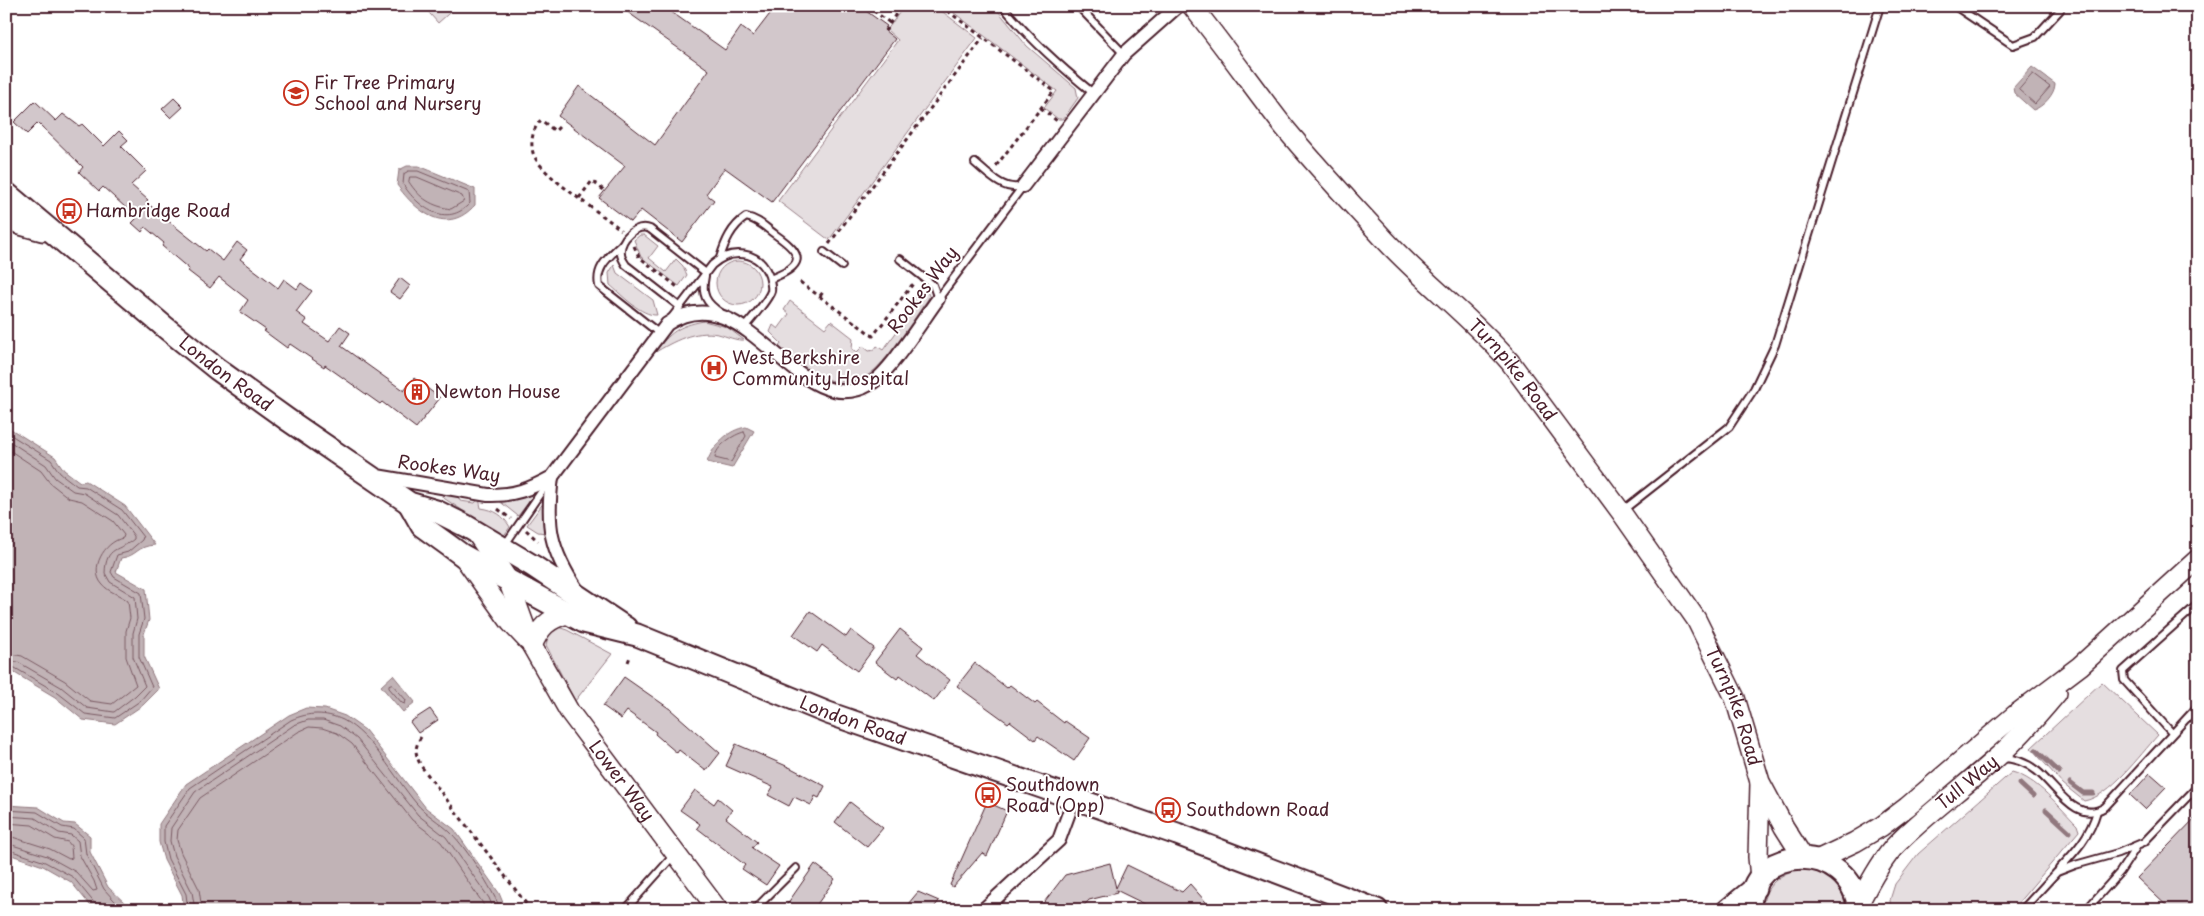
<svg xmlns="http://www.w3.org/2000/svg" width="2204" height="916" viewBox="0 0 2204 916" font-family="'Playpen Sans',sans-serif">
<rect width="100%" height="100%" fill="#fff"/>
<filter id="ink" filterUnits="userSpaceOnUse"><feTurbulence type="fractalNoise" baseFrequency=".02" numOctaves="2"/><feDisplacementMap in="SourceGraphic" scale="10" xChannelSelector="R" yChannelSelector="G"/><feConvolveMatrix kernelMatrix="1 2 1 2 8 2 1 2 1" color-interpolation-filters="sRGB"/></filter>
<g filter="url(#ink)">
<g fill="#e5dee0" stroke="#987e86">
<path d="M423 6H457L438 23Z"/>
<path d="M904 6H935L977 38 829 240 778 201 898 40 887 30Z"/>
<path d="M945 6H994L1027 46 1076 88 1078 98 1063 119H1058L1044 108 1057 91Z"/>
<path d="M640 235H644L658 246 649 258 666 272 676 259 683 266 687 275 679 286 641 257 634 240Z"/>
<circle cx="738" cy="283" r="22"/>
<path d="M614 265 617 273 653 300 657 315C641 316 622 295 610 285L609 273Z"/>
<path d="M923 286 929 295 928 299C915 317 885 365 868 375 856 382 839 384 827 379 809 373 794 358 779 347L781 343 770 332 773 325 778 329 789 314 784 310 790 301 825 328 831 321 853 338 852 349 857 352 863 346 869 351 874 350 877 346 883 350 913 310 908 306Z"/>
<path d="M704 321 727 327 744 340C737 341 726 336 718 334 694 330 674 341 654 353 671 332 677 326 704 321Z"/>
<path d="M443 493 458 496 460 501 475 503 479 498 481 508C495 510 503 515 510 527L503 537 442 497Z"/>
<path d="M531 495H534L518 516 498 500H512Z"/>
<path d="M544 502 546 533 538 532 527 525Z"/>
<path d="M558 627 567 630 612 654 575 701 546 645 549 633Z"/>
<path d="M2102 682 2158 735C2139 756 2111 796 2084 801L2063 784 2031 748Z"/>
<path d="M2012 772C2038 779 2059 807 2077 825L2079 831 2012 910H1891L1890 900 1895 884 1918 854Z"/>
<path d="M1797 869C1821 869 1846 882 1845 910H1763C1762 888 1778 875 1797 869Z"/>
</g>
<g fill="#c1b3b6" stroke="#91787e">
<path d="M2032 67 2055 84C2055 94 2043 107 2033 110L2014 93 2013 88Z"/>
<path d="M407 166H419L475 189V205C447 236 417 213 397 185L399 170Z"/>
<path d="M6 426 55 457 64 470 80 482 86 481 125 506 155 545C136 546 138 556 121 558L116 572 146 589 149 620 144 634V656L159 689 143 705 115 724 83 720 55 697 13 672 6 671Z"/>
<path d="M746 427 754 431 732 468 707 462C714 444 728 430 746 427Z"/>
<path d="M393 675 415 702 403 712 381 686Z"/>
<path d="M306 708 325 709 345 716 365 730 426 808 454 829 499 893 506 910H184L182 895 164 860 159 842V824L186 784 289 715Z"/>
<path d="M6 805 38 807 64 823 75 824 90 836V852L108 887 127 905 129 910H94L71 882 43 866 6 853Z"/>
</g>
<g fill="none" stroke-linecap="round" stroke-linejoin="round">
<g stroke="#7a5a63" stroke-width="1">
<path d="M2033 74 2050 87 2035 104 2019 90Z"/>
<path d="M409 171H418L469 192 470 203C447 229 417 207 403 184L404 174Z"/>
<path d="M410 177H417L462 196 464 201 451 209C432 206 420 199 409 182Z"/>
<path d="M6 432 51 460 60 473 77 486 86 487 122 510 143 537 142 540 128 552 117 555 111 572 114 577 141 593 144 619 139 634V657L152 687 140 701 115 718 85 714 58 693 15 668 6 666"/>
<path d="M744 432 746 436 731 462 715 458C715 447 734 434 744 432Z"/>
<path d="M6 439 46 465 55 478 73 491 84 493 118 515 134 536V539C119 552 106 545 105 573L110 582 135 597 137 619 133 633V657L145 686 135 696 114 712 87 708 61 687 18 662 6 660"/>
<path d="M6 448 41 471 50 483 69 498 82 501 113 521 124 535 123 538C104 542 89 569 102 584 108 592 121 595 128 601L130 618 126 631V657L136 685 112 704 90 701 65 681 22 656 6 653"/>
<path d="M392 684 406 700 405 704 402 703 389 688V685Z"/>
<path d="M6 810 37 812 62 827 74 829 84 838 86 854 104 889 123 910"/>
<path d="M6 816 35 818 59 833 71 835 78 841 80 856 94 881 97 890 93 891 76 872 47 856 6 843"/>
<path d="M6 823 32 825 55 839 68 842 71 846 72 858 69 859 50 849 6 835"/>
<path d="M6 849 45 862 73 877 96 905 98 910"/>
<path d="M188 910 186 894 168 859 164 842V826L190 788 291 720C309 712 325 712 343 720 372 735 395 778 416 803 426 815 440 822 451 833 468 850 491 887 501 910"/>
<path d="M195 910 192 892 174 856 170 841 171 828 195 792 294 725 308 720H323L340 726 357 739 418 815 446 837 489 898 494 910"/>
<path d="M202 910 199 889 181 853 177 840 178 830 200 798 298 732 309 727 322 728 337 733 352 744 412 820 441 842 482 902 486 910"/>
</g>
<g stroke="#91787e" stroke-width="5">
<path d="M2036 750 2059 772"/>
<path d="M2070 783 2083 793H2093"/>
<path d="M2020 784 2033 796"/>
<path d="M2046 810 2070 832"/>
</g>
</g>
<g fill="#d2c7cb" stroke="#4a1f2b">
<path d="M619 6H663L725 50 741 27 753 36 776 6H859L887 26 884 30 895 39 772 202 725 168 706 194 714 200 682 242 641 210 631 222 599 198 625 166 558 116 579 86 655 145 709 70Z"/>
<path d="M174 98 183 107 171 118 162 109Z"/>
<path d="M35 101 56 121 63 114 79 126 82 124 104 146 119 131 128 140 121 146 146 171 131 185 148 200 146 202 172 224 206 251 208 249 223 261 237 242 247 250 240 259 278 288 284 279 297 289 301 283 312 291 296 312 307 320 304 324 329 341 340 326 350 333 341 346 404 391 414 378 440 398 416 428 382 402 380 404 325 365 324 367 290 344 287 348 264 331 266 330 240 312 248 300 219 277 210 288 188 271 189 269 162 246 164 243 145 227 142 232 132 223 137 218 103 187 99 191 79 172 83 167 38 123 27 134 14 122Z"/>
<path d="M400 278 410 286 400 299 390 292Z"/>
<path d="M810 611 846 637 851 630 874 648 857 671 822 645 817 652 793 635Z"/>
<path d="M900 629 923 647 917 654 950 680 934 701 900 675 897 679 875 662Z"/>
<path d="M975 663 1007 688 1010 685 1035 704 1037 702 1064 723 1065 721 1090 738 1074 761 1038 736 1035 740 1010 721 1008 723 957 686Z"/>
<path d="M624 677 670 709 720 753 706 771 679 750 677 753 655 734 656 732 627 711 621 719 603 706Z"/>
<path d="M430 709 438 720 418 733 410 722Z"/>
<path d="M736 744 791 768 825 786 819 798 815 796 811 805 794 797 789 806 768 795 773 787 726 766Z"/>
<path d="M2150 773 2166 787 2145 809 2130 795Z"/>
<path d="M695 790 714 804 718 798 732 810 726 818 757 842 752 848 779 866 766 885 742 869 745 865 697 828 700 824 680 810Z"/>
<path d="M850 802 883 828 867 847 835 822Z"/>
<path d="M987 802 1007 811 987 856 982 853 953 887 950 885Z"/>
<path d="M2198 815V910H2171L2137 878Z"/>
<path d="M1110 863 1116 888 1127 865 1182 892 1190 884 1213 910H1157L1116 890 1117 893 1089 900 1080 910H1038L1065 875Z"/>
<path d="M815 864 835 879 813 910H783Z"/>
<path d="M918 892 939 901 932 910H903Z"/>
</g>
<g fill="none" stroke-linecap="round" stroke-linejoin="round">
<defs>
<g id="lane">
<path d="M1003 6C1028 38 1061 67 1093 93"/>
<path d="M1078 6 1124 54"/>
<path d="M1955 6 2013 45 2035 37 2060 10"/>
<path d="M975 163C988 174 1004 192 1022 186"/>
<path d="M622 244C609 257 595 267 599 286L660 334"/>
<path d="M824 252 842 266"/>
<path d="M720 258C725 242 731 227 746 217 758 219 766 228 776 235 806 256 803 266 770 279"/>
<path d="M900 259 933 285 938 299"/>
<path d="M705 276C701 295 706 303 721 313"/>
<path d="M938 299 1023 186"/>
<path d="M680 307 626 265C624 262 621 257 621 254 619 239 637 223 650 229L706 273"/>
<path d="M669 321 712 265C731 248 759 250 769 276 770 280 772 287 771 291 768 301 750 320 743 329"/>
<path d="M1622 511 1729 427 1754 389 1775 345 1880 6"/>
<path d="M504 546 548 482"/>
<path d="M2172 733 2124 680 2123 671 2198 604"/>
<path d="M2001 758C2014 758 2027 763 2037 771 2057 787 2076 825 2105 807L2198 706"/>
<path d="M2059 869C2076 851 2090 836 2097 811"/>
<path d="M625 910 674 855"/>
<path d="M754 910 796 868"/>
<path d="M2022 910 2057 872 2075 865 2118 853 2144 842 2198 786"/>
<path d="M2086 910 2120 872 2137 846"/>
</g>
<g id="street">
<path d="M1023 186 1124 54 1178 6"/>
<path d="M377 476 488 495C513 496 530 489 552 477L667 324C746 270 797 426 870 384 889 374 923 319 938 299"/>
<path d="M552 477C546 526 550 549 577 590"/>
<path d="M983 910 1059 840 1074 799"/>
</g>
<g id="secondary">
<path id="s1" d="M1192 6C1224 46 1253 87 1284 127 1316 166 1351 203 1385 240 1425 283 1472 318 1510 362L1621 512 1696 619 1735 698 1760 782 1784 827 1803 857"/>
<path id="s2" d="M477 534 508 580 532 646 569 711 718 910"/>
<path d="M463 556 511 623 528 641"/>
<path d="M532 646C540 627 548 619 567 614"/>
<path d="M1760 783 1758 857 1760 878"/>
<path d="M1819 859 1855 842 1882 826 1907 807 2015 715 2080 666 2198 559"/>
<path id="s3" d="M1859 903C1869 884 1879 865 1893 848 1923 816 1961 790 1994 760 2017 740 2037 717 2057 693"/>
</g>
<g id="primary">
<path id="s4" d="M6 193 166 328 217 369 288 420 409 503 436 511 466 526 533 566 626 628"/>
<path d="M6 215 21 224 43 230"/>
<path id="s5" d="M409 503 422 526 462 555 584 622 637 635 828 713 1177 834 1377 910"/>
<path d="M1728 910 1755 888"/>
<path d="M1750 910C1748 842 1851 840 1859 910"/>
</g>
</defs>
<use href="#lane" stroke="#4a1f2b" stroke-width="10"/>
<use href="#street" stroke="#4a1f2b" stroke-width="16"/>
<use href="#secondary" stroke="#4a1f2b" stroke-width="22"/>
<use href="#primary" stroke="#4a1f2b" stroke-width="25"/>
<g stroke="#4a1f2b" stroke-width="3" stroke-dasharray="4 4" stroke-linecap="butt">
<path d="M867 6 890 23"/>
<path d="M941 6 1054 91 996 166"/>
<path d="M885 31 901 6"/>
<path d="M1041 108 1057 121"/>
<path d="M559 127 555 131 541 120C533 128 530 141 533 153 541 177 601 212 621 230"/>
<path d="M579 198 592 181 605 191"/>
<path d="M829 244 983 38"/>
<path d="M634 246 639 257 680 289"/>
<path d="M800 282 873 336 912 285 910 284"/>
<path d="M820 296 823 292"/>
<path d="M498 509 511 519"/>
<path d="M526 530 538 541"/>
<path d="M628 662 630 657"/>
<path d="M421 737C414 748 415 754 421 766L531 910"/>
</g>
<use href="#lane" stroke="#fff" stroke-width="6"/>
<use href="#street" stroke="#fff" stroke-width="12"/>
<use href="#secondary" stroke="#fff" stroke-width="19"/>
<use href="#primary" stroke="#fff" stroke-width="21"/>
</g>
</g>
<defs>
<symbol id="school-ring" viewBox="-11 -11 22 22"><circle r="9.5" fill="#fff" stroke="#c8321e" stroke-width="1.5"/><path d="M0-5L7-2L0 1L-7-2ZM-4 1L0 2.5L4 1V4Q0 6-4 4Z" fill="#c8321e"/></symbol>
<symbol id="bus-ring" viewBox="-11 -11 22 22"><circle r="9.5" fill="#fff" stroke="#c8321e" stroke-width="1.5"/><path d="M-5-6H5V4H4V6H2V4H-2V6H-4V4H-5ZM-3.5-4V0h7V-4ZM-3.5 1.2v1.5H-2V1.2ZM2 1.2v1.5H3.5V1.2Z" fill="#c8321e"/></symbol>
<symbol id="hospital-ring" viewBox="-11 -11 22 22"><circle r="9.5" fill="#fff" stroke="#c8321e" stroke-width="1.5"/><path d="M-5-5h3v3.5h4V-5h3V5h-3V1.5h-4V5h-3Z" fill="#c8321e"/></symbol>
<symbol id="building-ring" viewBox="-11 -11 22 22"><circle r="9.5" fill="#fff" stroke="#c8321e" stroke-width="1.5"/><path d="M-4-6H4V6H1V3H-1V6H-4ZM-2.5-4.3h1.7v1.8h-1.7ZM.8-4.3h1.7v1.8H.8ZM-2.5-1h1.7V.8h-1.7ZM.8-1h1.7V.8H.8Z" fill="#c8321e"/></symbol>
</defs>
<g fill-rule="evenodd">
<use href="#school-ring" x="282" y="79" width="28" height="28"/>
<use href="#bus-ring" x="55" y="197" width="28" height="28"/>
<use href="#hospital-ring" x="700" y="354" width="28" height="28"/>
<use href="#building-ring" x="403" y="378" width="28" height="28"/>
<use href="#bus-ring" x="974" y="781" width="28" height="28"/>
<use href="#bus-ring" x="1154" y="796" width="28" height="28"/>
</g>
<g text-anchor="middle" stroke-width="4" stroke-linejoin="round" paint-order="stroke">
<g font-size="18" fill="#4a1f2b" stroke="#fff" text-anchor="start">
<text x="314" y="89">Fir Tree Primary<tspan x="314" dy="21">School and Nursery</tspan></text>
<text x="86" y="217">Hambridge Road</text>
<text x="732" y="364">West Berkshire<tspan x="732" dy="21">Community Hospital</tspan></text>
<text x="434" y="398">Newton House</text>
<text x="1006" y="791">Southdown<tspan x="1006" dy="21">Road (Opp)</tspan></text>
<text x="1186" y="816">Southdown Road</text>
</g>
<g font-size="18" fill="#4a1f2b" stroke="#fff">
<text transform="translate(923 290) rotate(-53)" y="6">Rookes Way</text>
<text dy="6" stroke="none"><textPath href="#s1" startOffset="486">Turnpike Road</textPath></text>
<text dy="6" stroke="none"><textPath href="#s4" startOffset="285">London Road</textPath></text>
<text transform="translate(449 469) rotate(8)" y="6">Rookes Way</text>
<text dy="6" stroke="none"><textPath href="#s1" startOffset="891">Turnpike Road</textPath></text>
<text dy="6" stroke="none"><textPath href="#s5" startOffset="502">London Road</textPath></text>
<text dy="6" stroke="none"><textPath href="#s2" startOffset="288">Lower Way</textPath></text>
<text dy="6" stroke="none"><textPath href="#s3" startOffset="164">Tull Way</textPath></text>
</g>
</g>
<rect width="2204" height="916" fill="none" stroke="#fff" stroke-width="25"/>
<rect x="12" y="12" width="2179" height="891" fill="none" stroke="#4a1f2b" stroke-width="2" filter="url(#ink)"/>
</svg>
